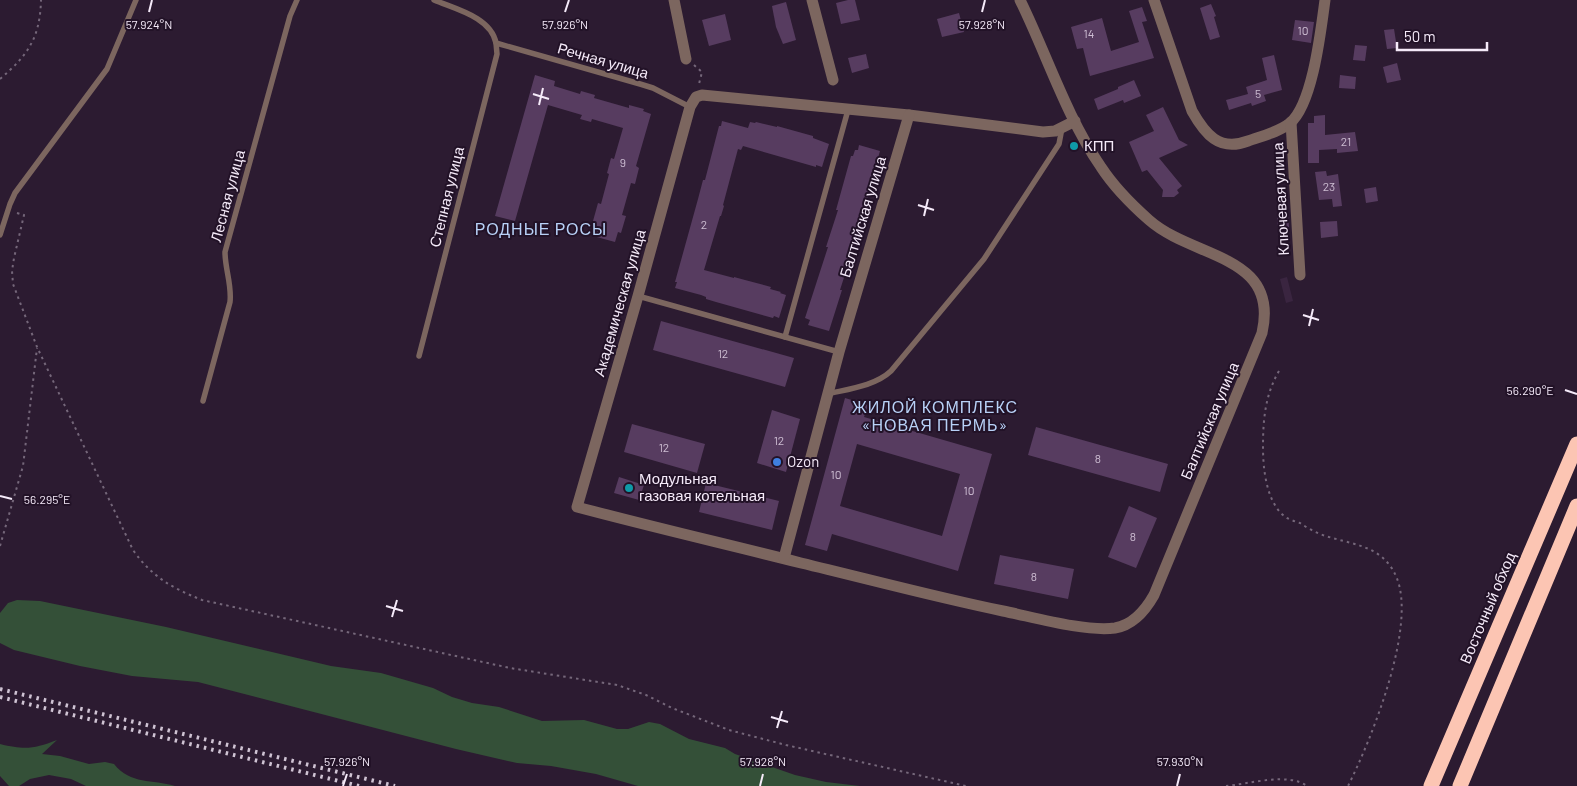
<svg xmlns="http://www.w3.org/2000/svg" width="1577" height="786" viewBox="0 0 1577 786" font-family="Barlow,sans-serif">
<rect width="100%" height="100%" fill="#2c1b31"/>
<path fill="#3a2540" d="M1287 277 1293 301 1286 303 1280 279Z"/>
<g fill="#345038">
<path d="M17 600 40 601 166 627 331 666 381 673 433 688 452 697 472 703 499 707 542 721 584 720 617 729H628L649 722 660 724 689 739 725 748 735 754 795 775 826 782 860 786H638L596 774 551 766 517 763 456 749 198 682 132 676 80 666 14 650 0 643V613L8 603Z"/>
<path d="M57 740 42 754 60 756 89 764 105 762 114 764C131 785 152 779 175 786H86L71 779 49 775 30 779 19 786H9L0 776V744C25 750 34 749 57 740Z"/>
</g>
<g fill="#573c60" fill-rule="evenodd">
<path d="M848 0H855L860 20 841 24 836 3Z"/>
<path d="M786 2 796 40 783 44 776 27 772 6Z"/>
<path d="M1211 4 1216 16 1214 17 1220 37 1210 40 1200 8Z"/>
<path d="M1142 7 1147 21 1142 22 1154 58 1090 76 1083 48 1077 49 1071 27 1102 18 1111 51 1139 42 1129 11Z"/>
<path d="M959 13 964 32 942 37 937 19Z"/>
<path d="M725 14 731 40 709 46 702 20Z"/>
<path d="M1295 20 1314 22 1311 43 1292 40Z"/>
<path d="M1394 29 1397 48 1387 49 1384 30Z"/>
<path d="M1355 45 1367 46 1365 61 1353 60Z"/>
<path d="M866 54 869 68 852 73 848 58Z"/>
<path d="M1274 55 1282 90 1264 95 1266 101 1252 106 1251 103 1229 110 1226 100 1248 94 1246 87 1267 80 1262 58Z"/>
<path d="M1397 63 1401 80 1387 83 1383 67Z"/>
<path d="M535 75 555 81 554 86 580 94 581 91 595 95 594 98 629 108V105L644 109 643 111 651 114 636 166 639 168 635 184 631 183 622 215 626 216 621 233 618 232 615 242 593 236 596 222 593 221 598 203 601 204 609 174 607 173 611 158 614 159 623 128 592 119 591 122 580 119 582 115 548 105 515 221 495 216Z"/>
<path d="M1340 75 1356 77 1355 89 1339 88Z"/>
<path d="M1134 80 1141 96 1124 103 1123 100 1098 110 1094 99 1118 89V87Z"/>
<path d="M1163 107 1179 140 1188 145 1159 158 1182 186 1177 190 1179 193 1174 197H1162L1163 190 1147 170 1142 172 1129 142 1154 131 1146 115Z"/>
<path d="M1325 115V135L1355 132 1358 151 1337 153V149L1319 150V163H1308V123H1314V116Z"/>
<path d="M722 121 748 128 750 122 755 123 756 122 777 127V126L813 136V138L829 144 822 167 816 165V167L743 146 741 150 738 149 731 175 723 205 724 206 721 216H720L704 270 734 278V277L745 280 771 287 770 289 781 292 780 293 786 295 779 318 774 316 773 318 716 302 706 299V297L701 295 675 288 677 282H675L698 199 703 180H705L719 126H721Z"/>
<path d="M859 145 880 151 871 182H873L861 217H863L851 253 853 254 849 266 848 265 840 290H842L829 331 808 325 810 320 805 318 828 247H826L838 210H836L851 156H853L855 150H858Z"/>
<path d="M1326 171 1327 176 1338 174 1342 206 1333 207 1332 199 1319 200 1315 172Z"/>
<path d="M1376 187 1378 201 1366 203 1364 189Z"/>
<path d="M1288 215 1289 227 1278 228 1277 216Z"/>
<path d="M1337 221 1338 236 1321 238 1320 222Z"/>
<path d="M661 321 794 358 785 387 653 350Z"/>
<path d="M845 398 868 405 864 417 992 454 958 571 832 534 827 551 805 545ZM857 444 960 474 942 536 840 506Z"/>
<path d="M772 410 800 419 786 472 757 463Z"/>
<path d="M632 424 705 444 697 473 624 452Z"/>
<path d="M1036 427 1168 464 1160 492 1028 455Z"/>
<path d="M619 477 644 485 639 500 614 493Z"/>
<path d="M706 483 779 501 772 530 699 512Z"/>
<path d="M1129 506 1157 518 1136 568 1108 557Z"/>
<path d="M1000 555 1074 569 1068 599 994 584Z"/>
</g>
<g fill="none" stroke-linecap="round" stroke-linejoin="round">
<g stroke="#75677a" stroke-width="2" stroke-dasharray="2.5 4" stroke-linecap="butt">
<path d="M694 65 702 72 699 84"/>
<path d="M0 79C28 55 40 38 41 0"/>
<path d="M17 213 24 215 14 258 12 271 13 284 37 347 133 550C152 577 172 588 202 600L510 668 617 685 646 695 672 708 729 730 786 745 966 786"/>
<path d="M1279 371C1265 395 1263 420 1263 447 1263 468 1266 500 1283 515 1287 519 1294 521 1300 523 1306 527 1313 531 1320 534 1349 545 1381 543 1396 576 1418 625 1371 740 1348 786"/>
<path d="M0 546 23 466 37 348"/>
<path d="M1226 786C1249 784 1288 772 1307 786"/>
</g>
<g stroke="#7c665f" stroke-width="5.5">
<path d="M434 0C455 9 491 17 496 43L640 84 653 88 690 107"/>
<path d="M0 235 10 204 15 193 107 69 136 0"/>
<path d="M638 296 839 352"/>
<path d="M785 337 848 110"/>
<path d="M419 356 497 54 496 43"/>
<path d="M827 394C848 389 875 386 891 371L984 259 1059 144 1062 128"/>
<path d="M203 401 230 302C232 285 225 269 225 252L290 16 297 0"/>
</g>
<g stroke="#7c665f" stroke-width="11">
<path d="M674 0 686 59"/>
<path d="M812 0 833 80"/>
<path d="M1020 0C1047 55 1066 116 1101 167 1114 187 1132 205 1149 220 1193 259 1280 254 1262 333L1154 595C1145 611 1133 625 1115 628 1085 632 1033 617 1003 611 935 597 868 579 801 563 726 544 652 527 577 507L638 296 690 107 696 97 702 95 909 115 1043 132 1055 131 1075 121"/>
<path d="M1154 0 1192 111C1205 134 1219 152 1248 141 1262 136 1279 132 1290 123 1313 104 1321 29 1325 0"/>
<path d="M1291 122 1300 275"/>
<path d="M784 558 839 352 909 115"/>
</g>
<g stroke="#fcc5b3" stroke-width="15">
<path d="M1431 786 1577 444"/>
<path d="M1460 786 1577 506"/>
</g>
<g stroke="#cfc3d3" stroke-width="4" stroke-dasharray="2.5 5" stroke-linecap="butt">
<path d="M0 689 395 786"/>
<path d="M0 697 359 786"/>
</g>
</g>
<path fill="none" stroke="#f5eaf9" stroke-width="2" d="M149 12 152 0M565 12 569 0M982 12 985 0M533 94 549 99M539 105 543 88M918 205 934 210M924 216 928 199M1303 315 1319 320M1309 326 1313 309M1565 390 1577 394M0 496 12 499M386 606 403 611M392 617 397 600M771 717 788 722M777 728 782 711M343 786 347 774M760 786 763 774M1177 786 1180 774"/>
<g fill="#0f9aa8" stroke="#221227" stroke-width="2">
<circle cx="1074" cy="146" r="5"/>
<circle cx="629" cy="488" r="5"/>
</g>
<circle fill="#3f7fe0" stroke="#221227" stroke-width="2" cx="777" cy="462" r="5"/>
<g text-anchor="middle" stroke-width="4" stroke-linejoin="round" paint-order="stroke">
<g font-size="12" fill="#cebed3">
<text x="1303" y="35">10</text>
<text x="1089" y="38">14</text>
<text x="1258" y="98">5</text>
<text x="1346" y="146">21</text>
<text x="623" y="167">9</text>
<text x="1329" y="191">23</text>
<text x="704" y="229">2</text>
<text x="723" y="358">12</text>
<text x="779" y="445">12</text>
<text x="664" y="452">12</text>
<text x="1098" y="463">8</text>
<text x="836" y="479">10</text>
<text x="969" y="495">10</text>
<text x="1133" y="541">8</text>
<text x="1034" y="581">8</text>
</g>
<g font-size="15" fill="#f5eaf9" stroke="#221227">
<text transform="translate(603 61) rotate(16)" y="5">Речная улица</text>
<text transform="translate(228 196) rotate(-75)" y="5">Лесная улица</text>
<text transform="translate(447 197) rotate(-76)" y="5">Степная улица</text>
<text transform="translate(1281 199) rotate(-93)" y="5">Ключевая улица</text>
<text transform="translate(863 217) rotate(-73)" y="5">Балтийская улица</text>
<text transform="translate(620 303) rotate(-74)" y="5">Академическая улица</text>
<text transform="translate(1210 421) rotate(-67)" y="5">Балтийская улица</text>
<text transform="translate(1488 608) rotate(-67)" y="5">Восточный обход</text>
</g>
<g font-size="15" fill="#f5eaf9" stroke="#221227" text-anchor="start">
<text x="1084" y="151">КПП</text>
<text x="787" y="467">Ozon</text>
<text x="639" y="484">Модульная<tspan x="639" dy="17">газовая котельная</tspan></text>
</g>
<g font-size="16" letter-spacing="1" fill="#b8d1f7" stroke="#221227">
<text x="541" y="235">РОДНЫЕ РОСЫ</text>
<text x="935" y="413">ЖИЛОЙ КОМПЛЕКС<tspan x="935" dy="18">«НОВАЯ ПЕРМЬ»</tspan></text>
</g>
</g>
<g font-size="12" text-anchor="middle" fill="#f5eaf9" stroke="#221227" stroke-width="4" stroke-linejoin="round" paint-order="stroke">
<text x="149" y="29">57.924°N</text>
<text x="565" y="29">57.926°N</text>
<text x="982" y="29">57.928°N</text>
<text x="1530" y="395">56.290°E</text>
<text x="47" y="504">56.295°E</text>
<text x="347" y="766">57.926°N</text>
<text x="763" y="766">57.928°N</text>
<text x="1180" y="766">57.930°N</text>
</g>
<path d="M1397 42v8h90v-8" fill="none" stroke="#f5eaf9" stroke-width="2.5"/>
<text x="1404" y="42" font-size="15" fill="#f5eaf9" stroke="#221227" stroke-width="4" paint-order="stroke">50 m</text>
</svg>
